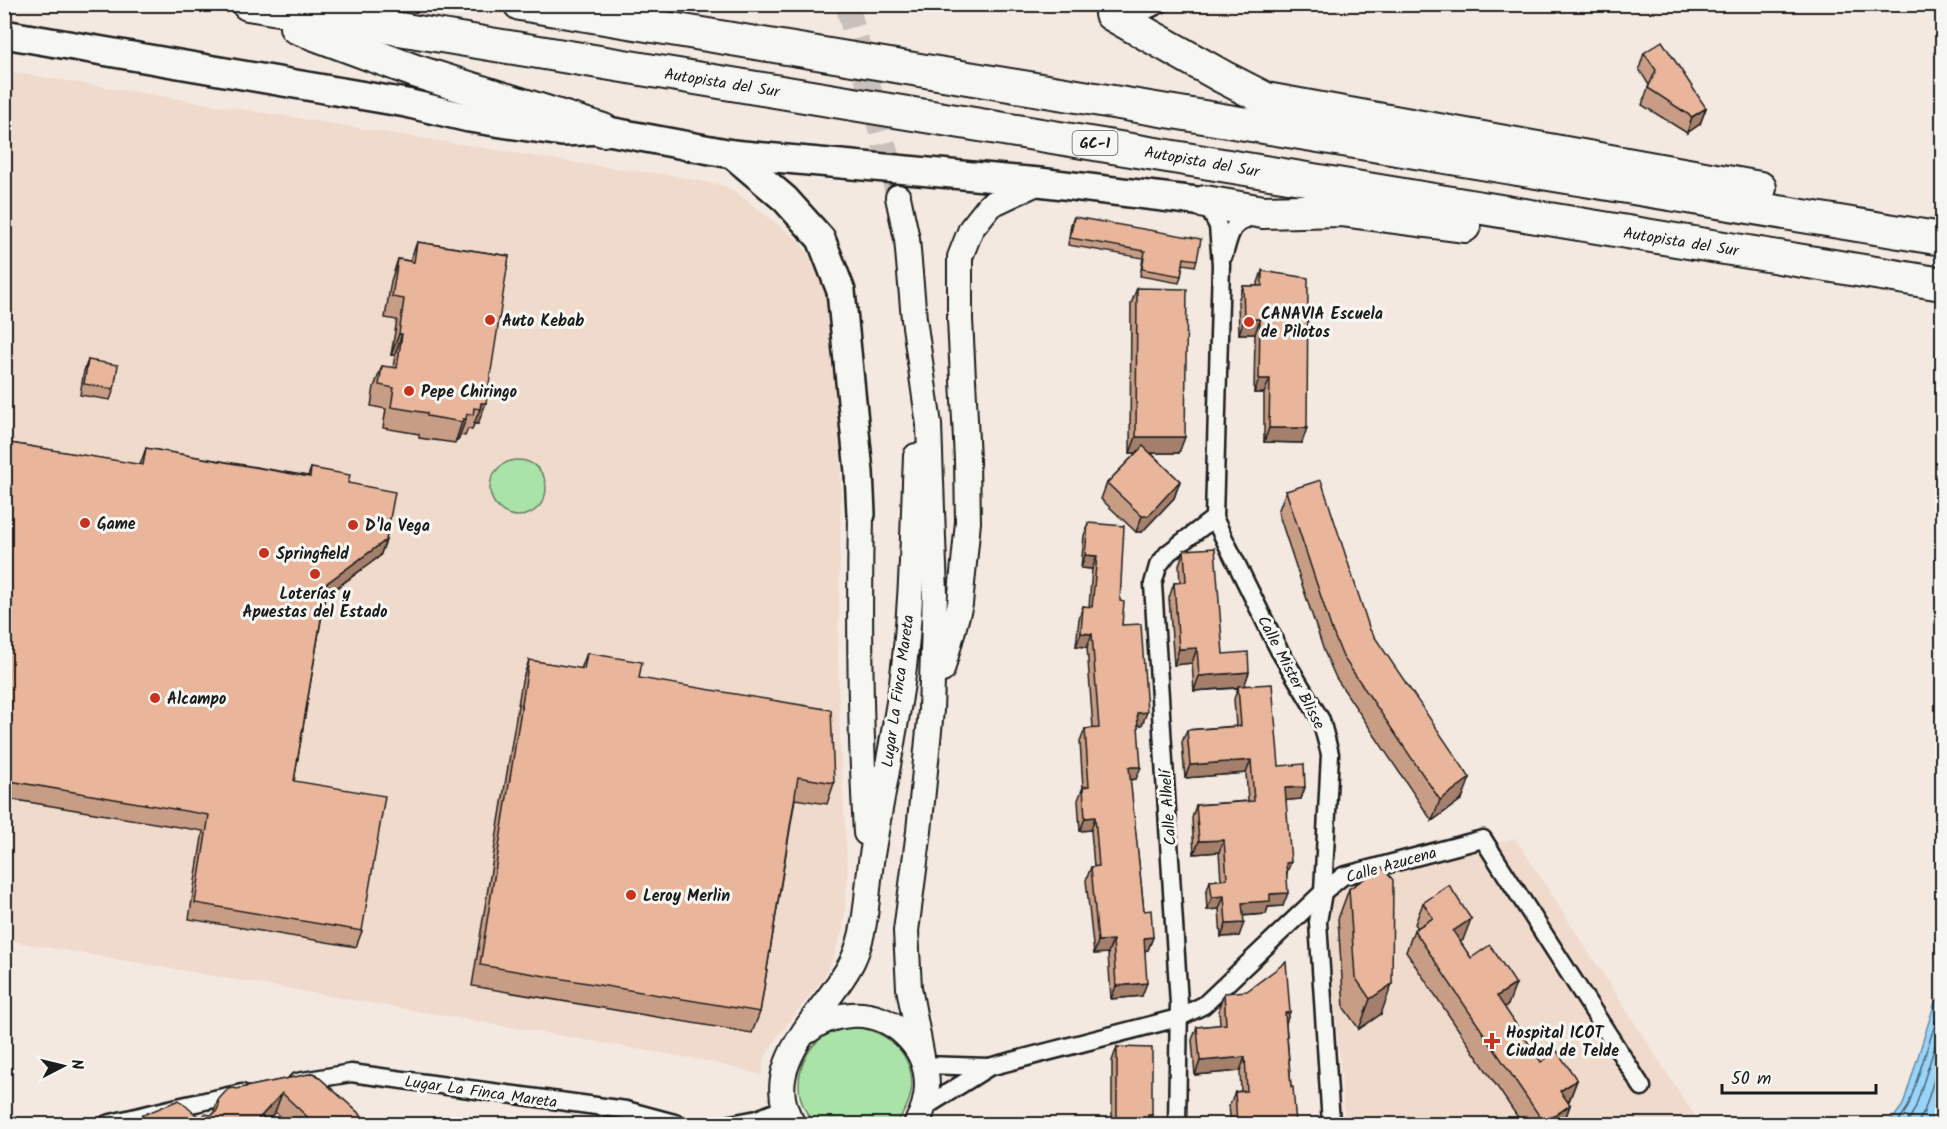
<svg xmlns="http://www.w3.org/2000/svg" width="1947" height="1129" viewBox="0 0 1947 1129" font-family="Kalam,sans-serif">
<rect width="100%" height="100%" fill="#f3e9e1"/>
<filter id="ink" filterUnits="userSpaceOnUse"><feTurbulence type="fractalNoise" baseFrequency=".0167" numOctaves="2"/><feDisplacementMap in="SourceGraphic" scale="12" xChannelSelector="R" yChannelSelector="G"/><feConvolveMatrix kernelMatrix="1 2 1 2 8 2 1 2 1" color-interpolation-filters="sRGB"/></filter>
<g filter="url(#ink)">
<g fill="#f0dacc">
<path d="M4 71 584 164 676 176 725 186 737 193 797 239 810 256 827 294 835 318 838 355 841 493 838 655 840 740 848 879 843 929 833 958 823 979 777 1037 764 1060 762 1075 707 1061 5 940Z"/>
<path d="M1515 838 1700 1124H1345L1331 958V901L1343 888Z"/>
</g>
<g fill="#aae3a7" stroke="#638062" stroke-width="1.5">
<circle cx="518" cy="488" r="28"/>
<path d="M850 1027C904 1029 932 1082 895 1124H816C790 1100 795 1057 823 1037 832 1032 840 1029 850 1027Z"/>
</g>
<path fill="#99d5fa" stroke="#678ba1" stroke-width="1.5" d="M1942 996V1124H1889L1903 1105 1935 1002Z"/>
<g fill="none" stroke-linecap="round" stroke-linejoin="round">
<g stroke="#4e6675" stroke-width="1.5">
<path d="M1897 1124 1908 1107 1942 1003"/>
<path d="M1906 1124 1915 1109 1942 1024"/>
<path d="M1917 1124 1924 1112 1942 1054"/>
</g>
<path stroke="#c8c0ba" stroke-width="24" stroke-dasharray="24 12" stroke-linecap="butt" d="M847 4 898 197"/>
<defs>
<g id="street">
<path d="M1120 14 1141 13 1160 4"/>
<path d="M1205 202 1218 226 1221 264 1214 518 1279 650 1321 720 1330 754 1323 892 1318 922 1331 1124"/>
<path d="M1224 255C1231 230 1230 225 1255 215"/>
<path d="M924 1065 988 1067"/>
<path d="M297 1082 351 1073 626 1110 678 1124"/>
<path d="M925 1107 989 1067 1178 1018 1204 1005 1323 892 1343 876 1483 839 1642 1087"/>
<path d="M107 1124 182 1106 242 1093"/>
<path d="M731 1124 757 1119 785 1108"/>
<path d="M1177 1124 1179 1004 1153 584 1158 566 1168 553 1214 518"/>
</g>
<g id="secondary">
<path d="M898 197 907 239 914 319 929 425 935 594 931 710 919 831 906 931 909 988 922 1057"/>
<path d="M861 514C859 620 860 727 866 833"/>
<path d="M942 670 960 604 968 522 967 460 960 319V257L971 229 990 205 1039 182"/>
<path d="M808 1031C820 1021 835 1016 851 1015 890 1012 927 1044 927 1085 927 1099 923 1112 916 1124"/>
<path d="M793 1124C754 1065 830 1009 853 960 869 925 866 886 873 849 882 794 894 738 902 683 912 607 913 532 916 456"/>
</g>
<g id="primary">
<path d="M4 34 406 103 469 118 562 132 603 130 732 154 1039 182 1205 202"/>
<path d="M732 154 785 199 821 239 841 291 859 472 861 514"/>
</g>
<g id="highway">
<path d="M248 4 1942 284"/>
<path d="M520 4 1942 239"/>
<path d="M1111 14 1223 77 1266 99 1760 188"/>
<path d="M296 27 415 71 603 130"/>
<path d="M1205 202 1263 212 1341 210 1464 226"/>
</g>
</defs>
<use href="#street" stroke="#1c1c1c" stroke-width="21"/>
<use href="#secondary" stroke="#1c1c1c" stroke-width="28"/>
<use href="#primary" stroke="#1c1c1c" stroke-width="32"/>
<use href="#highway" stroke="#1c1c1c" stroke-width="36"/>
<use href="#street" stroke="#f6f6f2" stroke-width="16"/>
<use href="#secondary" stroke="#f6f6f2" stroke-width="24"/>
<use href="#primary" stroke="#f6f6f2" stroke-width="27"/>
<use href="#highway" stroke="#f6f6f2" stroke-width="32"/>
</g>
<g fill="#c89d85" stroke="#1c1c1c" stroke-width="1.5">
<path d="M1644 53 1706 108 1700 124 1687 133 1642 105 1649 85 1639 69Z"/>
<path d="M1074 217 1197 260 1195 266 1183 264 1181 276 1179 283 1140 276 1143 258 1068 245 1071 224Z"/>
<path d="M417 242 509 256 478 424H474L472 430 468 429 465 436 460 435 458 440H456L455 443 419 438V434L383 428 386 409 371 406 374 387 382 366 393 368 395 355H391L397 320 385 318 391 281 398 259 410 261Z"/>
<path d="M1262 271 1302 443 1264 442V393H1254L1255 334H1239L1238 301 1243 286H1257Z"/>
<path d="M1137 288 1179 453H1151L1180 481 1174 498 1142 532H1136L1101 499 1107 483 1136 453H1130L1131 304Z"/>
<path d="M88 360 114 389 110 400 80 395 84 371Z"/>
<path d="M4 442 140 465 146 448 308 476 311 468 348 483 386 540 380 556 325 597 294 781 362 931 356 947 189 919 203 831 4 798Z"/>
<path d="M1286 491 1370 630 1462 799 1432 821 1336 678 1324 651 1278 512Z"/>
<path d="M1088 523 1120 601 1122 625 1142 725H1138L1136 779 1130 780 1144 911 1153 937 1148 950H1145L1142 996 1111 999 1108 953 1094 954 1086 880 1091 867H1094L1091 830 1080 831 1078 800 1083 787 1080 742 1085 729 1093 728 1087 647 1076 646 1079 619 1083 606 1089 607 1092 569 1081 568 1084 536Z"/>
<path d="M1184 550 1223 654 1249 672 1244 686 1279 766 1305 787 1301 799 1286 800 1287 873 1283 906 1268 907 1266 914 1243 916 1239 936 1221 937 1219 909 1207 910 1206 893 1210 881 1221 880 1219 852 1194 854 1192 818 1196 805 1248 801 1246 773 1185 778 1182 742 1187 730 1236 726 1234 699 1238 688 1194 691 1192 663 1174 665 1169 598 1174 583H1180L1179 565Z"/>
<path d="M587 653 639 678 834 783 827 804 795 799 760 1012 752 1033 472 986 522 681 529 660 581 669Z"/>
<path d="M1349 889 1381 1014 1359 1029 1344 1008 1338 919Z"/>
<path d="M1423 903 1463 940 1460 942 1471 958 1508 1005 1504 1007 1541 1062 1577 1080 1569 1101 1568 1102 1570 1105 1563 1125H1523L1406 952 1414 930 1418 928 1415 924Z"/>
<path d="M1224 993 1286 1023 1291 1087 1296 1125H1231L1229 1106 1235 1092 1241 1091 1240 1071 1195 1075 1192 1040 1197 1027 1220 1025 1219 1007Z"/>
<path d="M1117 1047 1152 1115 1148 1125H1112V1061Z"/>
<path d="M314 1073 372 1125H288L275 1112 264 1125H136L138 1117 201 1119 213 1114 218 1100 236 1089Z"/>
</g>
<g fill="#a37f6c" stroke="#1c1c1c" stroke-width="1.5">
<path d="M1706 108 1700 124 1687 133 1692 117Z"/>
<path d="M1244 319H1260L1255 334H1239Z"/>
<path d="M399 334H402L395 355H391Z"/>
<path d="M1259 379H1270L1264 393H1254Z"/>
<path d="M481 403H486L478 424H474L480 409Z"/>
<path d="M463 419H466L458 440H456Z"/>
<path d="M1269 428H1307L1302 443 1264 442Z"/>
<path d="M1136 437H1185L1179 453H1130Z"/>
<path d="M1180 481 1174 498 1142 532H1136L1142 516Z"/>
<path d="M386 540 380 556 321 599 327 583Z"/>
<path d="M1085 555 1097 556 1092 569 1081 568Z"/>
<path d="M1081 633 1092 634 1087 647 1076 646Z"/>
<path d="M1197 648 1192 663 1174 665 1179 649Z"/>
<path d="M1249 672 1244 687 1194 691 1199 676Z"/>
<path d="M1147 712 1142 725 1132 726 1137 713Z"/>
<path d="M1251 760 1246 773 1185 778 1190 765Z"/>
<path d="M1129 767H1141L1136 779 1124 780Z"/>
<path d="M1470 778 1462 799 1432 821 1440 800Z"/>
<path d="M1305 787 1301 799 1280 801 1285 788Z"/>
<path d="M1095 817 1091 830 1080 831 1085 818Z"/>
<path d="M1224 840 1219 852 1194 854 1199 841Z"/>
<path d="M1291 862 1286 875V863Z"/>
<path d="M1288 893 1283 906 1268 907 1266 914 1238 916 1242 903 1270 894Z"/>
<path d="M1224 896 1219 909 1207 910 1212 897Z"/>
<path d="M1471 919 1463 940 1445 952 1453 931Z"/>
<path d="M1244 923 1239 936 1221 937 1226 924Z"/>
<path d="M1153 937 1148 950 1139 951 1144 938Z"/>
<path d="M1113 940 1108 953 1094 954 1098 941Z"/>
<path d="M1147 983 1142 996 1111 999 1116 986Z"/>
<path d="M1392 984 1381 1014 1359 1029 1370 999Z"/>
<path d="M1516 984 1508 1005 1489 1017 1497 996Z"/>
<path d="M1290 1012 1285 1026V1013Z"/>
<path d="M1245 1057 1240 1071 1195 1075 1200 1061Z"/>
<path d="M1577 1080 1569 1101 1552 1112 1560 1091Z"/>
<path d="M282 1093 275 1112 264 1125H253Z"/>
<path d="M1570 1105 1563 1125H1543L1544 1123Z"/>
<path d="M1148 1115H1152L1148 1125Z"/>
</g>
<g fill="#e9b69b" stroke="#1c1c1c" stroke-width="1.5">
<path d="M1662 41 1706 108 1692 117 1648 88 1656 70 1644 53Z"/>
<path d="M1074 217 1201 239 1197 260 1184 258 1181 276 1142 269 1145 251 1070 238Z"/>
<path d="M417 242 509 256 486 403H481L480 409 474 408 473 415 467 414 466 419H463L462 422 427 416V413L391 407 394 388 379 385 382 366 397 368 402 334H399L404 299 392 297 398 259 414 262Z"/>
<path d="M1262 271 1308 278 1307 428H1269L1270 379H1259L1260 319H1244L1243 286H1262Z"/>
<path d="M1137 288 1187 289 1185 437H1136Z"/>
<path d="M88 360 118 365 114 389 84 384Z"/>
<path d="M4 442 143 465 146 448 310 477 311 468 350 475 348 483 395 492 386 540 327 583 294 781 385 796 362 931 195 903 209 815 4 780Z"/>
<path d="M1143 446 1180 481 1148 516H1142L1107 483Z"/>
<path d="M1321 480 1370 630 1470 778 1440 800 1343 657 1332 630 1286 491Z"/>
<path d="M1088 523 1124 526 1120 601 1124 602 1122 625 1141 624 1147 712 1137 713 1141 767H1129L1144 911 1151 910 1153 937 1144 938 1147 983 1116 986 1113 940 1098 941 1091 867 1099 866 1095 817 1085 818 1083 787 1089 786 1085 729 1099 728 1092 634 1081 633 1083 606 1092 607 1097 556 1085 555Z"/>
<path d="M1215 548 1223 654 1248 652 1249 672 1199 676 1197 648 1179 649 1174 583 1186 582 1184 550Z"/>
<path d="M587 653 642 662 639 678 831 710 834 783 798 777 760 1012 480 965 529 660 584 669Z"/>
<path d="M1272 684 1279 766 1304 764 1305 787 1285 788 1291 862 1286 863 1288 893 1270 894V901L1242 903 1244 923 1226 924 1224 896 1212 897 1210 881 1227 879 1224 840 1199 841 1196 805 1254 801 1251 760 1190 765 1187 730 1241 726 1238 686Z"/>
<path d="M1382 867 1393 880 1392 984 1370 999 1355 977 1349 889Z"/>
<path d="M1449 885 1471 919 1453 931 1471 958 1490 945 1516 984 1497 996 1541 1062 1557 1051 1577 1080 1560 1091 1570 1105 1544 1123 1414 930 1433 918 1423 903Z"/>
<path d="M1286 962 1290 1012 1285 1013 1291 1087H1293L1296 1125H1237L1235 1092 1247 1091 1245 1057 1200 1061 1197 1027 1226 1024 1224 993 1247 991Z"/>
<path d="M1117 1047 1152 1048V1115H1148V1125H1117Z"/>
<path d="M314 1073 372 1125H316L282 1093 253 1125H138V1117L179 1100 201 1119 205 1114 212 1115 216 1112 219 1106 218 1100 228 1089 235 1088 236 1089Z"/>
</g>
</g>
<g fill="#c8321e" stroke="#f6f6f2" stroke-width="2">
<circle cx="490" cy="320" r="6"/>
<circle cx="1249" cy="322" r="6"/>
<circle cx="409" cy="391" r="6"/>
<circle cx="85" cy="523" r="6"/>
<circle cx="353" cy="525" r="6"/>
<circle cx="264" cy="553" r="6"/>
<circle cx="315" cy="574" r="6"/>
<circle cx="155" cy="698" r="6"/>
<circle cx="631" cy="895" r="6"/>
<path d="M1489 1032h6v6h6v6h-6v6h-6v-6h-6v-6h6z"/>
</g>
<g text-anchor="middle" stroke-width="6" stroke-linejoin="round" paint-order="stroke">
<rect fill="#f6f6f2" stroke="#5d5d5c" stroke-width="1.5" x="1072.5" y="131" width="45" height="24" rx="4.5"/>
<g font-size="15" font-weight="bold" fill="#1c1c1c">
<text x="1095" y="148">GC-1</text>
</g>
<g font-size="16" fill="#1c1c1c" stroke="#f6f6f2">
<text transform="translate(722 82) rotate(9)" y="6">Autopista del Sur</text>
<text transform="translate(1202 161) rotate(10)" y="6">Autopista del Sur</text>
<text transform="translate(1681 241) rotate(9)" y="6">Autopista del Sur</text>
<text transform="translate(1292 672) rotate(62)" y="6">Calle Mister Blisse</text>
<text transform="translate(897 691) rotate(-82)" y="6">Lugar La Finca Mareta</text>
<text transform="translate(1167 808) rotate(-94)" y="6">Calle Alhelí</text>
<text transform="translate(1391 864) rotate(-16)" y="6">Calle Azucena</text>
<text transform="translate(481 1091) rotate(8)" y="6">Lugar La Finca Mareta</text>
</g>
<g font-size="16" font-weight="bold" fill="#1c1c1c" stroke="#f6f6f2" text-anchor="start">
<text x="1261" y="319">CANAVIA Escuela<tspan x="1261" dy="18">de Pilotos</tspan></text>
<text x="502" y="326">Auto Kebab</text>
<text x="421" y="397">Pepe Chiringo</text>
<text x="97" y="529">Game</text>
<text x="365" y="531">D'la Vega</text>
<text x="276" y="559">Springfield</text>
<text x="315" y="599" text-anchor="middle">Loterías y<tspan x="315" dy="18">Apuestas del Estado</tspan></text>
<text x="167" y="704">Alcampo</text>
<text x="643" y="901">Leroy Merlin</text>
<text x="1506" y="1038">Hospital ICOT<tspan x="1506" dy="18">Ciudad de Telde</tspan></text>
</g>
</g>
<rect width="1947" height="1129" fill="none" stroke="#f6f6f2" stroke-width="24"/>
<rect x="12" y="12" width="1923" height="1105" fill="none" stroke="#1c1c1c" stroke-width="2" filter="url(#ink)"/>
<g transform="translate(63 1066) rotate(83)" stroke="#f6f6f2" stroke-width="4.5" paint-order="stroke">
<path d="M0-4.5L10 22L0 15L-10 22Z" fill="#1c1c1c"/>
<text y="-9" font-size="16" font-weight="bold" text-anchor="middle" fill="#1c1c1c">N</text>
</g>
<path d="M1722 1084v9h154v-9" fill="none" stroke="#1c1c1c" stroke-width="3"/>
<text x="1731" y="1084" font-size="18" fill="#1c1c1c" stroke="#f6f6f2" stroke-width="4.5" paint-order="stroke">50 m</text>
</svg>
